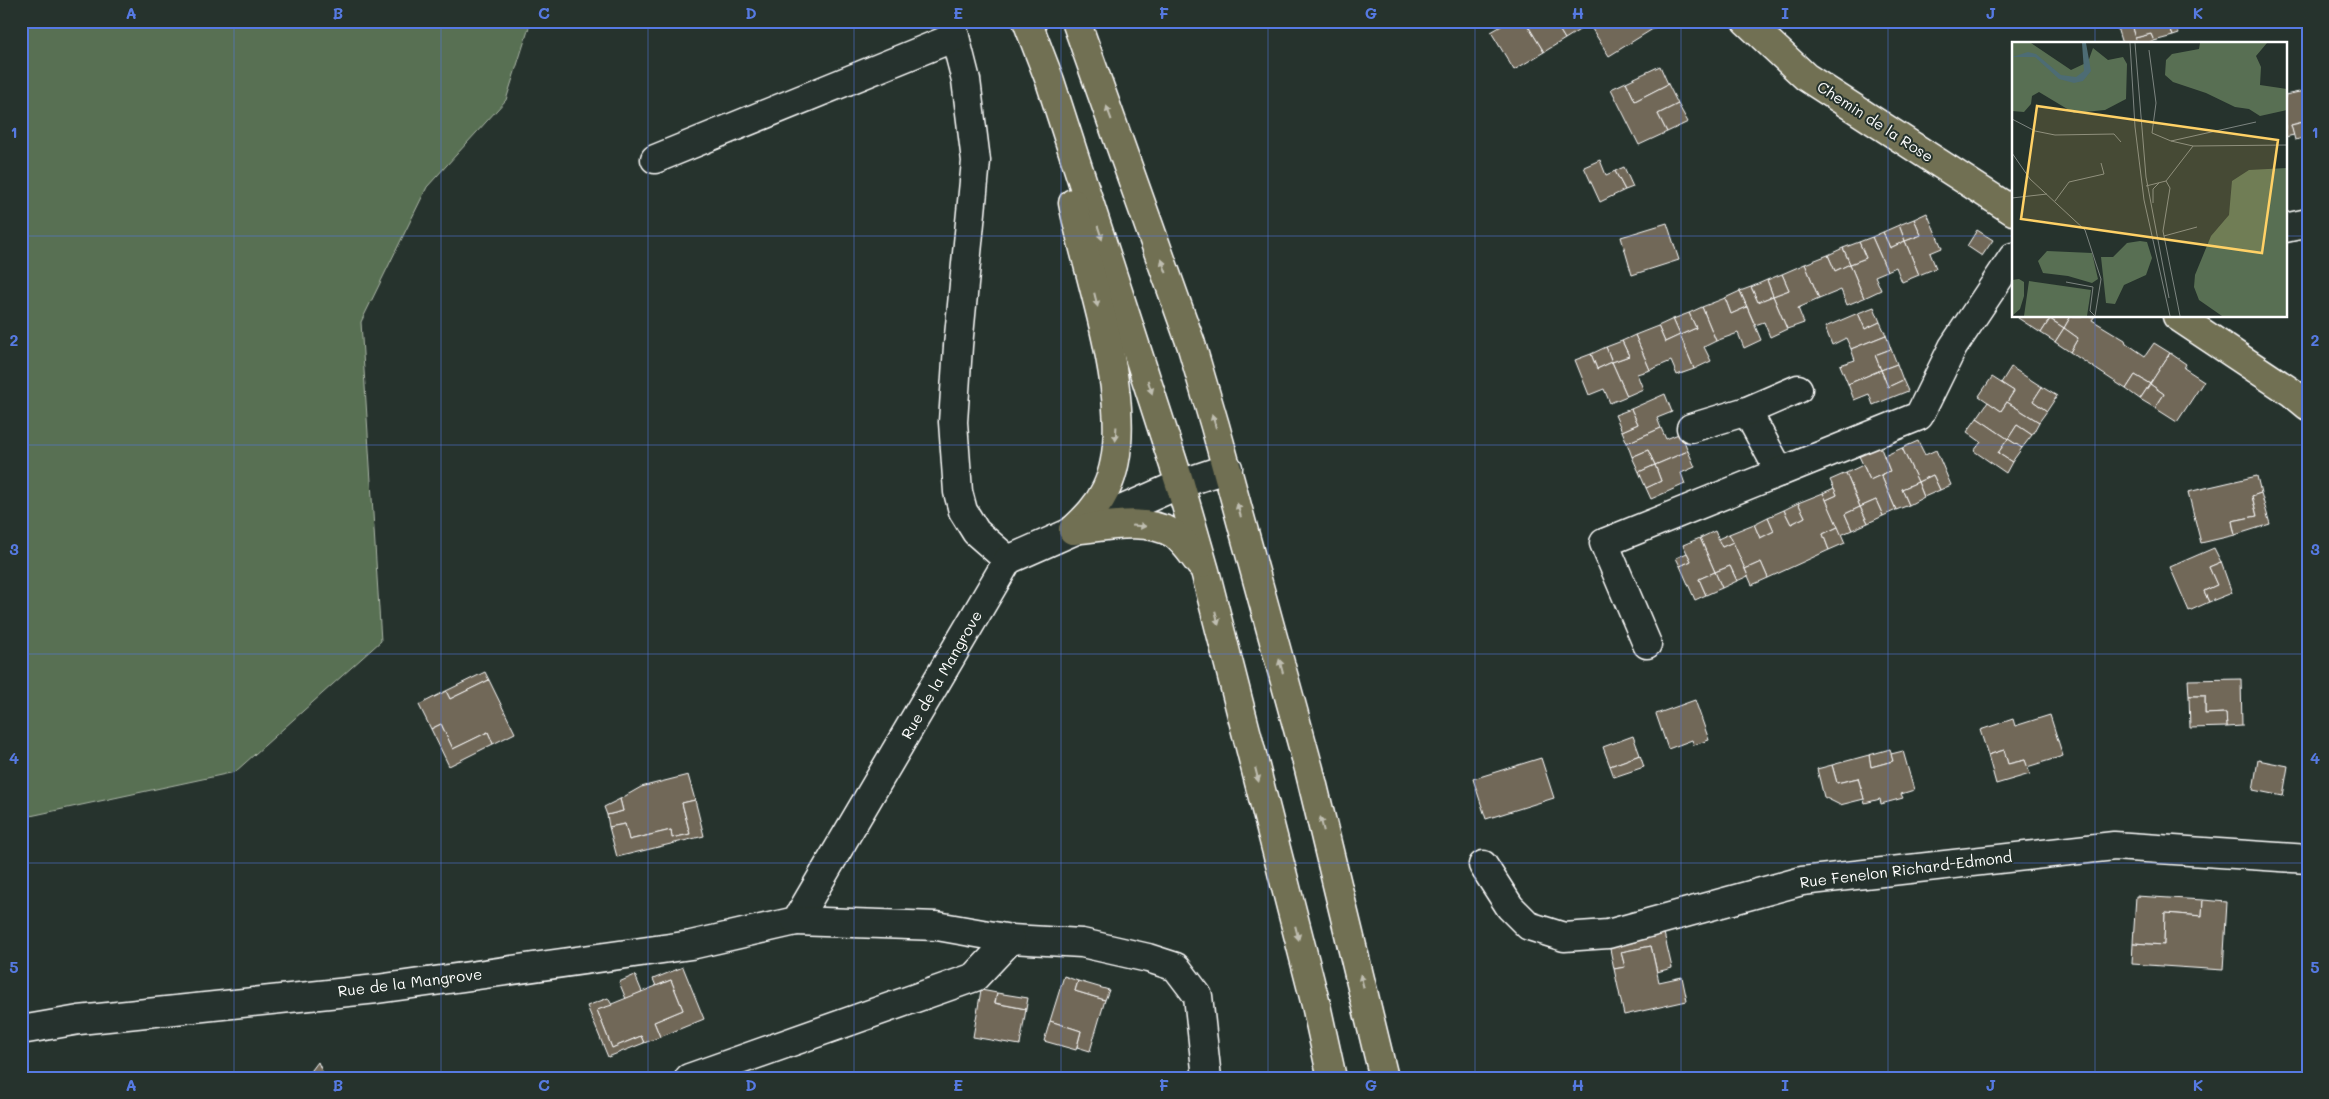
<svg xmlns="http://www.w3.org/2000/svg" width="2329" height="1099" viewBox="0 0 2329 1099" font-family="Mali,sans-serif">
<rect width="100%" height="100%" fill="#26332d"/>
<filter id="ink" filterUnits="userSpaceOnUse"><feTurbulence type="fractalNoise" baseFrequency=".02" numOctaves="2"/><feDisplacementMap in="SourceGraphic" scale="10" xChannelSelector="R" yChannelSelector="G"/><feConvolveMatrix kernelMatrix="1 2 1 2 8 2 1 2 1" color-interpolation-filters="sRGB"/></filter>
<g filter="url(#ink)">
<path fill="#586f53" stroke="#acb7a9" d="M21 21H531L506 100 427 187 361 322 381 641 235 772 21 818Z"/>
<g fill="#716859" stroke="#fff">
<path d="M1510 21H1525L1544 52 1514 70 1491 32Z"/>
<path d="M1525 21H1554L1565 39 1544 52Z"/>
<path d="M1554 21H1587L1589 24 1565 39Z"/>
<path d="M1587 21H1652L1656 27 1609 56Z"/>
<path d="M2115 21H2130L2135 38 2151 34 2154 41 2147 44H2122Z"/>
<path d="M2130 21H2168L2173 36 2154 41 2151 34 2135 38Z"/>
<path d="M2168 21H2175L2179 34 2173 36Z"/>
<path d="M1660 66 1668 84 1635 101 1626 82Z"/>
<path d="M1626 82 1635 101 1668 84 1678 104 1658 114 1667 132 1639 145 1611 89Z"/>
<path d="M2304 91 2308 109V121L2291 125 2294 135 2285 137V95Z"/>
<path d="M1678 104 1688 122 1667 132 1658 114Z"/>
<path d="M2308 121V137L2295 140 2291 125Z"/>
<path d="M1600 160 1606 175 1615 171 1625 190 1600 202 1584 167Z"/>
<path d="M1624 167 1633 187 1625 190 1615 171Z"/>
<path d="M1927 213 1942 248 1930 253 1936 268 1919 275 1905 241 1921 235 1914 219Z"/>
<path d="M1914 219 1921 235 1905 241 1899 225Z"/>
<path d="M1667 223 1679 260 1632 275 1621 237Z"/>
<path d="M1899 225 1905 241 1890 248 1883 232Z"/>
<path d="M1977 230 1993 240 1982 256 1967 246Z"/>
<path d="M1883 232 1890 248 1905 241 1919 275 1902 282 1896 267 1887 271 1872 237Z"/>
<path d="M1872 237 1887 271 1875 276 1881 290 1864 298 1850 264 1866 258 1859 242Z"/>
<path d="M1859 242 1866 258 1850 264 1843 248Z"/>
<path d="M1843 248 1850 264 1835 271 1828 255Z"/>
<path d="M1828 255 1835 271 1850 264 1864 298 1847 305 1841 290 1819 299 1805 264Z"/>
<path d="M1805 264 1819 299 1798 308 1804 323 1787 329 1773 296 1789 290 1782 274Z"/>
<path d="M1782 274 1789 290 1773 296 1767 280Z"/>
<path d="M1767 280 1773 296 1758 302 1751 287Z"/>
<path d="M1751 287 1758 302 1773 296 1787 329 1770 337 1764 322 1755 325 1740 291Z"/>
<path d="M1740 291 1747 307 1731 314 1725 298Z"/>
<path d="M1725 298 1731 314 1747 307 1761 340 1744 348 1738 333 1716 341 1702 307Z"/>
<path d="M1702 307 1716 341 1704 347 1711 361 1694 369 1680 335 1696 328 1689 313Z"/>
<path d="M1874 307 1880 322 1865 329 1858 313Z"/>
<path d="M1689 313 1696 328 1680 335 1673 319Z"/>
<path d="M1858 313 1865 329 1880 322 1886 335 1851 349 1846 338 1832 345 1825 327Z"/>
<path d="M2020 316H2071L2064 328 2050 319 2041 333 2018 318Z"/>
<path d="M2071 316H2095L2092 320 2125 340 2126 343 2145 356 2154 343 2170 353 2150 384 2135 375 2126 389 2070 352 2078 338 2064 328Z"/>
<path d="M1673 319 1680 335 1665 342 1658 326Z"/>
<path d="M2050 319 2064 328 2055 342 2041 333Z"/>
<path d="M1658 326 1665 342 1680 335 1694 369 1677 375 1671 361 1650 370 1635 335Z"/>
<path d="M2064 328 2078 338 2070 352 2055 342Z"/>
<path d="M1635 335 1650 370 1637 374 1643 389 1627 396 1612 362 1629 356 1622 341Z"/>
<path d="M1886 335 1891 349 1875 355 1881 370 1848 384 1840 365 1855 360 1851 349Z"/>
<path d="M1622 341 1629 356 1612 362 1606 347Z"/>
<path d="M1606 347 1612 362 1597 369 1591 354Z"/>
<path d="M1891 349 1897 364 1881 370 1875 355Z"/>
<path d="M2170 353 2186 364 2184 368 2204 381 2177 422 2155 408 2164 394 2150 384Z"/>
<path d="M1591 354 1597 369 1612 362 1627 396 1610 403 1604 389 1589 395 1575 360Z"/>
<path d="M1897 364 1903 380 1888 387 1881 370Z"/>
<path d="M2011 367 2042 387 2033 401 2047 411 2039 422 2007 402 2014 391 2001 383Z"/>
<path d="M1881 370 1888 387 1903 380 1908 391 1873 405 1869 394 1854 400 1848 384Z"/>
<path d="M2135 375 2150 384 2140 399 2126 389Z"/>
<path d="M1992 377 2014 391 2001 411 1979 396Z"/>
<path d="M2150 384 2164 394 2155 408 2140 399Z"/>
<path d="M2042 387 2057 396 2047 411 2033 401Z"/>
<path d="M1665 394 1672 412 1657 418 1661 428 1627 443 1622 431 1638 424 1631 409Z"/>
<path d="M1988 402 2001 411 2007 402 2039 422 2032 435 2017 425 2008 439 1977 418Z"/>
<path d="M1631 409 1638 424 1622 431 1615 415Z"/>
<path d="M1977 418 2008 439 1998 453 2012 462 2006 473 1974 451 1981 442 1967 432Z"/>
<path d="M2017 425 2032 435 2022 448 2008 439Z"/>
<path d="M1661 428 1666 439 1681 433 1688 451 1655 465 1648 450 1632 457 1627 443Z"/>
<path d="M2008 439 2022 448 2012 462 1998 453Z"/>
<path d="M1918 441 1925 455 1936 450 1951 485 1940 490 1933 475 1918 482 1902 448Z"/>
<path d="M1880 446 1890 471 1870 480 1859 456Z"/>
<path d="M1902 448 1918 482 1902 489 1909 505 1896 510 1881 475 1890 471 1884 456Z"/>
<path d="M1648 450 1655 465 1639 472 1632 457Z"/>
<path d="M1688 451 1695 467 1681 473 1685 484 1651 499 1646 488 1661 481 1655 465Z"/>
<path d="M1655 465 1661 481 1646 488 1639 472Z"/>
<path d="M1863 465 1870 480 1881 475 1896 510 1883 516 1876 500 1860 507 1846 473Z"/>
<path d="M1846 473 1860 507 1845 514 1852 530 1841 535 1826 500 1837 495 1830 480Z"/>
<path d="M1933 475 1940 490 1924 497 1918 482Z"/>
<path d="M2257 476 2261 493 2252 496 2257 516 2232 521 2235 535 2201 543 2188 492Z"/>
<path d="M1918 482 1924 497 1909 505 1902 489Z"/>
<path d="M1834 488 1837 495 1826 500 1823 493Z"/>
<path d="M1823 493 1838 527 1823 534 1829 550 1768 578 1761 562 1745 569 1729 534 1754 524 1760 538 1774 531 1768 517 1784 510 1791 524 1805 517 1798 503Z"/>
<path d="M2261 493 2270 524 2235 535 2232 521 2257 516 2252 496Z"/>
<path d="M1876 500 1883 516 1868 523 1860 507Z"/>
<path d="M1798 503 1805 517 1791 524 1784 510Z"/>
<path d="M1860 507 1868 523 1852 530 1845 514Z"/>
<path d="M1768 517 1774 531 1760 538 1754 524Z"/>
<path d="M1838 527 1845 543 1829 550 1823 534Z"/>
<path d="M1715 531 1722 547 1733 542 1748 576 1737 581 1730 566 1715 572 1700 538Z"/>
<path d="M1729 534 1733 542 1722 547 1718 539Z"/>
<path d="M1700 538 1715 572 1699 579 1706 595 1695 600 1680 566 1691 561 1683 545Z"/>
<path d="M2214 548 2221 562 2209 567 2217 585 2204 591 2209 602 2189 611 2170 567Z"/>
<path d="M1687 553 1691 561 1680 566 1676 558Z"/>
<path d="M1761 562 1768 578 1752 585 1745 569Z"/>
<path d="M2221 562 2232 593 2209 602 2204 591 2217 585 2209 567Z"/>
<path d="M1730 566 1737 581 1722 588 1715 572Z"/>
<path d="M1715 572 1722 588 1706 595 1699 579Z"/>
<path d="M485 672 489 680 450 699 446 691Z"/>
<path d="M2241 679 2242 726 2227 727 2226 713 2205 714V696H2189L2188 680Z"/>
<path d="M489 680 515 733 493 744 488 732 453 749 441 724 431 729 419 705 446 691 450 699Z"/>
<path d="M2189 696H2205V714L2226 713 2227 727 2190 728Z"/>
<path d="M1695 700 1709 740 1694 745 1692 740 1668 749 1656 714Z"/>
<path d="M2050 715 2063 756 2027 767 2025 760 2008 764 2004 750 1988 755 1980 730 2013 719 2015 726Z"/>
<path d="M441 724 453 749 488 732 493 744 449 766 431 729Z"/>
<path d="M1633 736 1640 755 1610 766 1603 747Z"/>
<path d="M1890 749 1893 761 1871 767 1869 755Z"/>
<path d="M2004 750 2008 764 2025 760 2030 774 1996 784 1988 755Z"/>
<path d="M1903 751 1914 790 1901 794 1903 798 1881 804 1880 799 1865 803 1858 778 1837 783 1832 765 1869 755 1871 767 1893 761 1891 754Z"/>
<path d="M1640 755 1644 767 1614 777 1610 766Z"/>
<path d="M1541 758 1554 798 1486 819 1473 779Z"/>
<path d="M2258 760 2288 766 2283 796 2253 790Z"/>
<path d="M1832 765 1837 783 1858 778 1864 799 1840 805 1824 797 1817 769Z"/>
<path d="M688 775 695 800 682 803 690 834 672 838 671 830 629 840 625 824 609 827 607 815 623 811 620 799 641 787Z"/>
<path d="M620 799 623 811 607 815 604 807Z"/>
<path d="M695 800 704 836 617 857 609 827 625 824 629 840 671 830 672 838 690 834 682 803Z"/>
<path d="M2136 896 2203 900 2202 916 2165 913 2164 945 2133 943Z"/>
<path d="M2203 900 2227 902 2223 970 2132 964 2133 943 2164 945 2165 913 2202 916Z"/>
<path d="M1664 933 1672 968 1657 972 1651 946 1621 952 1625 967 1614 969 1609 944Z"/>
<path d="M1651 946 1659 982 1682 977 1687 1001 1624 1015 1614 969 1625 967 1621 952Z"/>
<path d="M683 967 704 1019 660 1037 654 1022 683 1010 671 980 656 986 653 979Z"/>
<path d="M635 975 642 992 626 999 619 982Z"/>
<path d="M1064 976 1078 981 1075 991 1105 1000 1090 1051 1077 1047 1081 1031 1050 1021Z"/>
<path d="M671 980 683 1010 654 1022 660 1037 644 1043 641 1036 612 1048 597 1010Z"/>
<path d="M1078 981 1109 990 1105 1000 1075 991Z"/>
<path d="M981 990 997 993 995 1003 1026 1009 1020 1045 973 1037Z"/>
<path d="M997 993 1028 998 1026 1009 995 1003Z"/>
<path d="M608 998 612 1005 597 1010 612 1048 641 1036 644 1043 608 1057 587 1006Z"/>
<path d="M1050 1021 1081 1031 1076 1050 1044 1041Z"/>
<path d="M318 1062 325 1078H306Z"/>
</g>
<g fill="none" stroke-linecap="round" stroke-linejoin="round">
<defs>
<g id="minor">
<path d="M951 21 966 80 976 161 958 346 953 422 958 492 963 511 976 532 1008 560"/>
<path d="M655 159 955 37"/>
<path d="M2285 228 2308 223"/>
<path d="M1747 411 1780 472"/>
<path d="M1691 428 1747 411 1798 389"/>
<path d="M1647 644 1604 543 1919 416 1953 347 2013 257"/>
<path d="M1483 865 1510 907 1529 926 1564 937 1608 934 1802 881 2114 846 2308 859"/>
<path d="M1011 939 1082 943 1148 958 1176 967 1198 996 1207 1078"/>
<path d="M21 1030 79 1020 377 989 691 945 796 921 1008 560 1180 484 1228 468"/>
<path d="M689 1078 975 977 1011 939 937 926 796 921"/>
</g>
<g id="major">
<path d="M1027 21 1050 81 1180 484 1205 571 1316 1005 1332 1078"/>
<path d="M1076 21 1191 344 1215 426 1309 769 1384 1078"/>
<path d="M1746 21 1806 77 2013 211"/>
<path d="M2177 316 2291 392 2308 406"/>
<path d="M1073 530C1086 518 1098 506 1106 489 1141 418 1088 279 1073 203"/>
<path d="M1073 530C1104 527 1145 517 1174 534 1184 541 1192 554 1200 564"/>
</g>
</defs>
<use href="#minor" stroke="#fff" stroke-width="31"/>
<use href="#major" stroke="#fff" stroke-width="31"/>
<use href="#minor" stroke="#26332d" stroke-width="28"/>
<use href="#major" stroke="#716f52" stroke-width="28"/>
</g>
<defs><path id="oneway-solid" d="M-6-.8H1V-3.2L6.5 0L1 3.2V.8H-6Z" transform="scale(1.25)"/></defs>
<g fill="#bfbeb1">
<use href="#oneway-solid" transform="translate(1109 113) rotate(-110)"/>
<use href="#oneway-solid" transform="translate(1100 233) rotate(72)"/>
<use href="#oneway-solid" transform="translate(1164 266) rotate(-110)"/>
<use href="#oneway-solid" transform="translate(1096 300) rotate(76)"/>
<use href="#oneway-solid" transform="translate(1150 387) rotate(72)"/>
<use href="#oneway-solid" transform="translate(1214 421) rotate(-106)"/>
<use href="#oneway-solid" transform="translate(1116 434) rotate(93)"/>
<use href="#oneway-solid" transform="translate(1239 510) rotate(-105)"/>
<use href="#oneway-solid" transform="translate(1139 526) rotate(3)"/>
<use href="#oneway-solid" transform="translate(1217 618) rotate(76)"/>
<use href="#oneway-solid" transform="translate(1281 666) rotate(-105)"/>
<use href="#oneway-solid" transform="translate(1257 775) rotate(76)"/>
<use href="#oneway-solid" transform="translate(1322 824) rotate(-104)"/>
<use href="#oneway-solid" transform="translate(1297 933) rotate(76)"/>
<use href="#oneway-solid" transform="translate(1362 981) rotate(-104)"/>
</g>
</g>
<path fill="none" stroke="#567ae2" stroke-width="1" stroke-opacity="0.55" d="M234 21V1078M441 21V1078M648 21V1078M854 21V1078M1061 21V1078M1268 21V1078M1475 21V1078M1681 21V1078M1888 21V1078M2095 21V44M21 236H2013M2285 236H2308M2095 316V1078M21 445H2308M21 654H2308M21 863H2308"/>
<g text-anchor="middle" stroke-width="4" stroke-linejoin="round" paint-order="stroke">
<g font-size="15" fill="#fff" stroke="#26332d">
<text transform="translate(1875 122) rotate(33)" y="5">Chemin de la Rose</text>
<text transform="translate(942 675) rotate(-60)" y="5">Rue de la Mangrove</text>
<text transform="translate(1906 870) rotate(-7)" y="5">Rue Fenelon Richard-Edmond</text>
<text transform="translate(410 983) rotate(-7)" y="5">Rue de la Mangrove</text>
</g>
</g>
<g transform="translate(2012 42)">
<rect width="275" height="275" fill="#26332d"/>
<path d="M0 1H19L59 28 76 20 81 6 96 18 111 15 115 22 114 57 93 68 62 71 27 50 20 54 19 62 12 70 0 69ZM188 1H255L244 14 249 25 248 43 275 47V68L248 74 237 67 223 65 194 51 161 40 153 33 154 18 160 12 187 7ZM275 126V274H210L187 258 182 245 183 233 199 194 217 173 220 139 237 128ZM128 199 135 200 140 216 134 233 112 243 103 262 94 261 89 215H101L115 201ZM35 209 80 211 86 237 80 241 56 234 31 231 26 219ZM7 237 12 240V254L8 267 0 274V238ZM17 239 79 248 75 274H12Z" fill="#586f53"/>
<path d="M70 1H74L79 29 71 39 62 41 47 37 23 15H0L16 10 24 12 49 33 64 35 72 29Z" fill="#4d6c74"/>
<path fill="none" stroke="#7d8581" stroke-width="1" d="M118 1 123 85 132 158 158 274M123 1 134 135 157 256M137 8 144 61 140 91 159 99M0 77 23 89 43 93 102 92 109 100M181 104 159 99 244 80M0 111 18 137 73 188 89 237 83 274M154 139 158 146 151 189 168 274M134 144 154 139 181 104 275 103M0 156 35 152M43 159 57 140 92 132 89 121M141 161V147L147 141M152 194 185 185M54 240 81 245 78 269 83 274"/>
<path fill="#ffd166" fill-opacity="0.15" stroke="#ffd166" stroke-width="2.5" d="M25 64 266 98 250 211 9 177Z"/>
<rect width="275" height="275" fill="none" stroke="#fff" stroke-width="2.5"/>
</g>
<rect width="2329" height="1099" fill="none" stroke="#26332d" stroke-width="55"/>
<rect x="28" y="28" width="2274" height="1044" fill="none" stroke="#567ae2" stroke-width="2"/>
<g font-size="16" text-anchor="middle" font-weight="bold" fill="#567ae2">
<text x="131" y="19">A</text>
<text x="338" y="19">B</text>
<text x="544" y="19">C</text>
<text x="751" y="19">D</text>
<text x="958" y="19">E</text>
<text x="1164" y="19">F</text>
<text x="1371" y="19">G</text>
<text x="1578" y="19">H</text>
<text x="1785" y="19">I</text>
<text x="1991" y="19">J</text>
<text x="2198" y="19">K</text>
<text x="14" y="138">1</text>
<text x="2315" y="138">1</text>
<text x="14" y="346">2</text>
<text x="2315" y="346">2</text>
<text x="14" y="555">3</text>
<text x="2315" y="555">3</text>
<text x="14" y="764">4</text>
<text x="2315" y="764">4</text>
<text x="14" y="973">5</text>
<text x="2315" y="973">5</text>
<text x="131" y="1091">A</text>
<text x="338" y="1091">B</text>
<text x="544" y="1091">C</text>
<text x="751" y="1091">D</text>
<text x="958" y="1091">E</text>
<text x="1164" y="1091">F</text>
<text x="1371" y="1091">G</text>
<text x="1578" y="1091">H</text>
<text x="1785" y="1091">I</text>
<text x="1991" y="1091">J</text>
<text x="2198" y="1091">K</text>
</g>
</svg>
